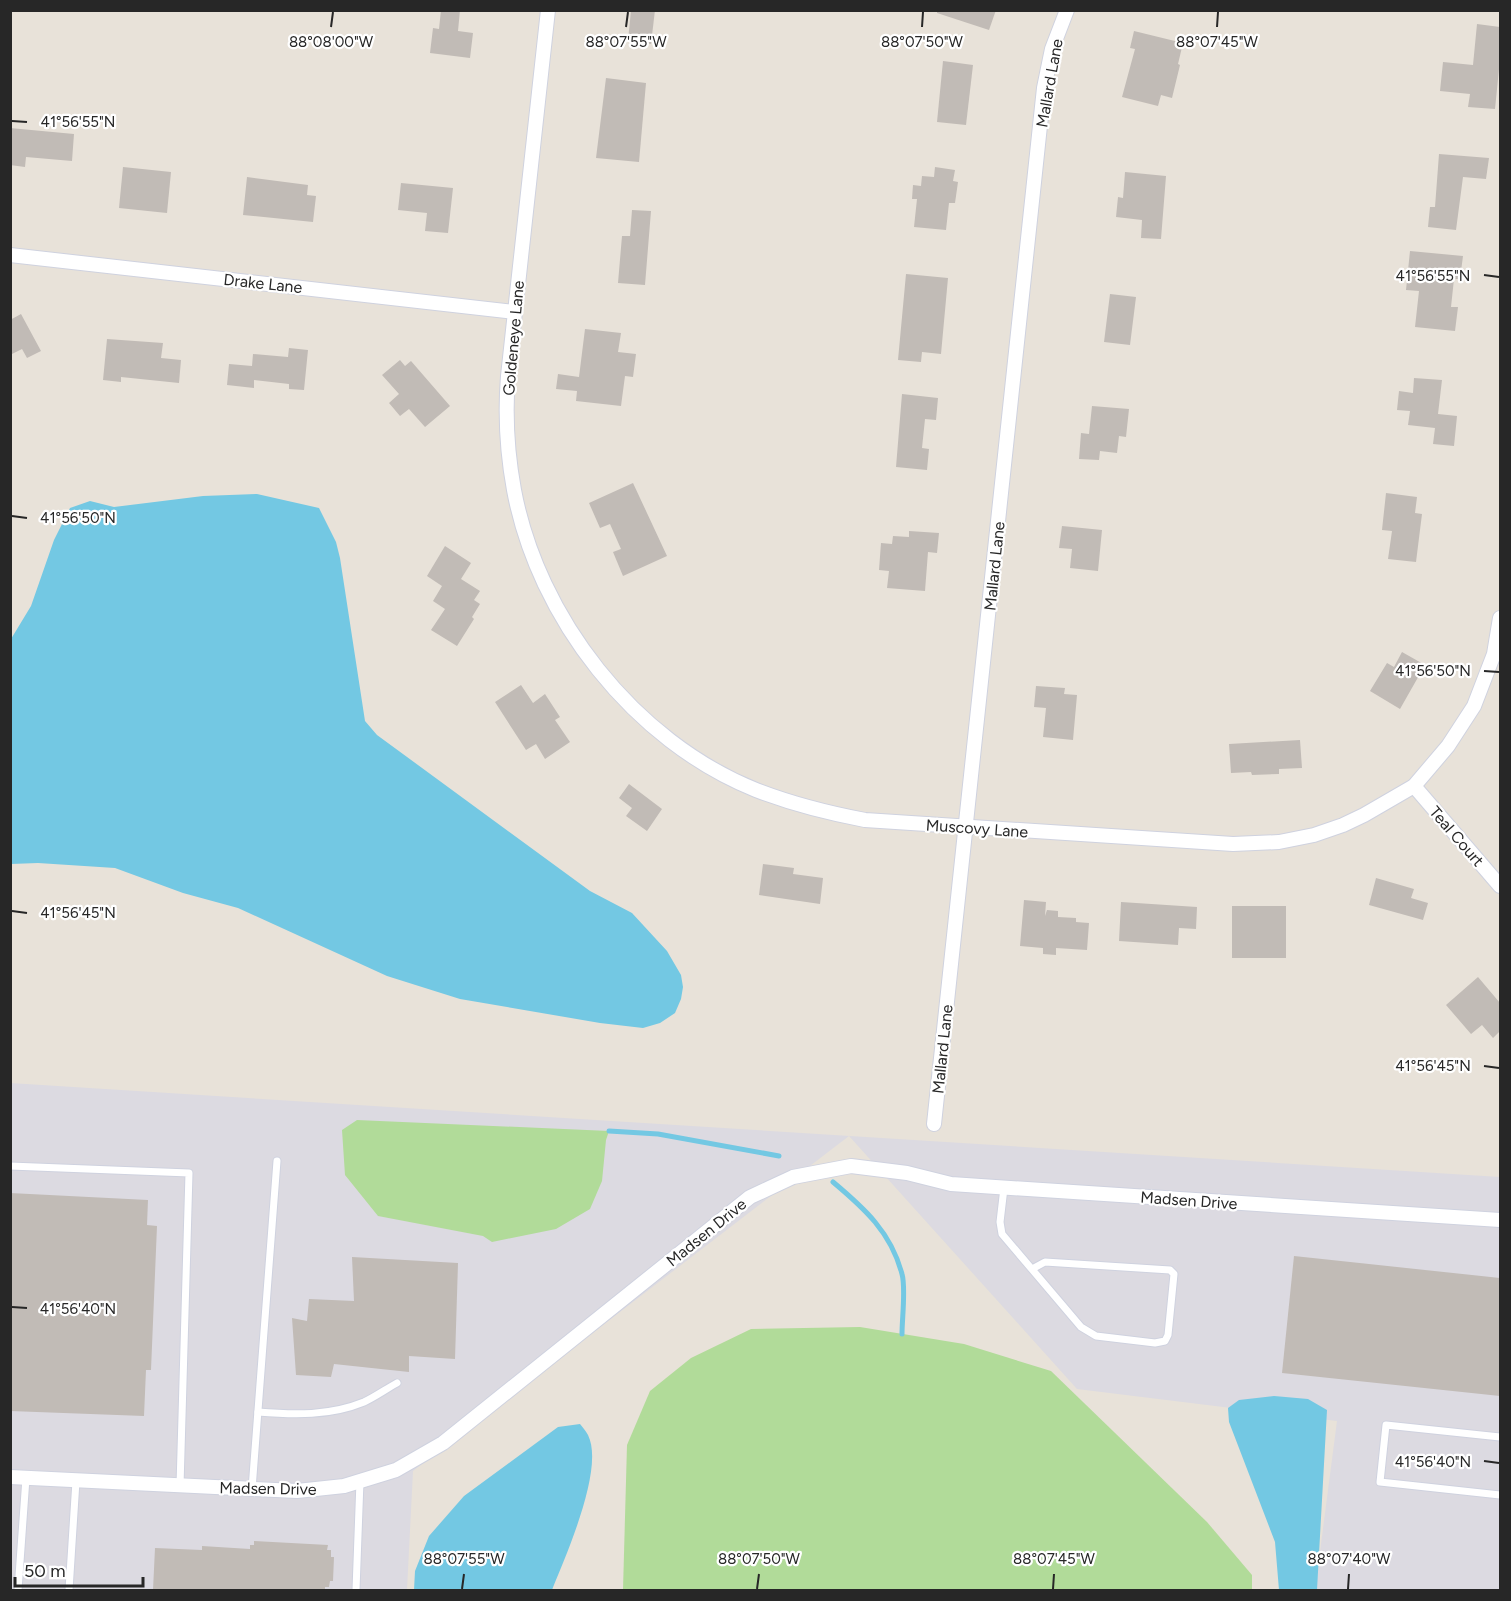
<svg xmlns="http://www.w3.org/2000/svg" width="1511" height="1601" viewBox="0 0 1511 1601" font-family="Figtree,sans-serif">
<rect width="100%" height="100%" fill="#e8e2d9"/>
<path fill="#dcdae1" d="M10 1083 1500 1177V1590H1315L1337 1421 1077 1389 849 1136 413 1471 407 1590H11Z"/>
<g fill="#b1db99">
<path d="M357 1120 609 1131 606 1140 602 1181 590 1209 556 1229 492 1242 483 1236 378 1216 345 1175 342 1130Z"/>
<path d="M860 1327 964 1344 1051 1371 1207 1522 1252 1575V1590H623L627 1445 650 1391 691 1358 751 1329Z"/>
</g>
<g fill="#73c8e3">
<path d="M257 494 319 508 336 542 340 558 365 721 377 735 590 891 632 913 667 951 681 975 683 987 681 999 675 1013 660 1023 643 1028 600 1023 460 999 387 976 238 908 183 893 115 868 38 863 11 864V639L31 606 54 540 70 508 90 501 114 507 203 496Z"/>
<path d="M1274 1396 1308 1399 1327 1410 1317 1590H1279L1275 1542 1229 1422 1228 1408 1239 1400Z"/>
<path d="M580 1424C583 1428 586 1431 588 1435 605 1469 565 1557 552 1590H414L415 1571 429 1536 464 1496 558 1427Z"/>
</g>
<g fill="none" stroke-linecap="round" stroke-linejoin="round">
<g stroke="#73c8e3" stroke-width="5">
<path d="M609 1131 658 1134 779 1156"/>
<path d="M833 1182C864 1208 891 1232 902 1274 906 1288 902 1318 902 1334"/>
</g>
</g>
<g fill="#c1bbb6">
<path d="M441 10H460L458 31 473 33 470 58 430 53 433 28 439 29Z"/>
<path d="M631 10H655L651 44 628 41Z"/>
<path d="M937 10H996L989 30 937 13Z"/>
<path d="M1477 24 1500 27V59L1495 109 1468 107 1470 94 1440 91 1443 62 1473 65Z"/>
<path d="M1134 31 1183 43 1178 64 1180 65 1172 98 1161 95 1158 106 1122 97 1135 49 1130 48Z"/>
<path d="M943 61 973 65 966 125 937 122Z"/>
<path d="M606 78 646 83 639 162 596 158Z"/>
<path d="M10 128 74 134 72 161 26 157 25 167 10 165Z"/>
<path d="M1439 154 1489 158 1486 179 1463 177 1456 230 1428 227 1430 207H1435Z"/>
<path d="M123 167 171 172 167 213 119 208Z"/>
<path d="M935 167 955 170 953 181 958 182 955 203H949L946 230 914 227 917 199H912L913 185 921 186 922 176 934 177Z"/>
<path d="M1125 172 1166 176 1161 239 1141 238 1142 220 1116 217 1118 197 1123 198Z"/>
<path d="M247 177 308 185 307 195 316 196 313 222 243 215Z"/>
<path d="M401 183 453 188 448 233 425 231 427 213 398 210Z"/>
<path d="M632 210 651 211 645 285 618 283 622 236H630Z"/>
<path d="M1410 251 1463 256 1460 279H1454L1451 307H1458L1455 331 1415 327 1419 291 1406 290Z"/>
<path d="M906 274 948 278 941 354 922 352 921 362 898 360Z"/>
<path d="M1110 294 1136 297 1130 345 1104 342Z"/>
<path d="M21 314 41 351 27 358 22 349 10 355V320Z"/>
<path d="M585 329 621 333 618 352 636 354 633 377 625 376 621 406 576 401 577 391 556 389 558 374 579 377Z"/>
<path d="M107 339 163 343 161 358 181 360 179 383 121 377V382L103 380Z"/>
<path d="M289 348 308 350 304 390 289 389V384L254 380V388L227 385 229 364 252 366 253 354 288 357Z"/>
<path d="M400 360 405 366 411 361 450 406 425 427 409 409 400 416 389 403 399 394 382 375Z"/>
<path d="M1414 378 1442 380 1438 414 1457 416 1454 446 1433 444 1435 428 1408 425 1410 411 1397 410 1399 391 1413 393Z"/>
<path d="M902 394 938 398 936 420 925 419 922 448 929 449 927 470 896 467Z"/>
<path d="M1092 406 1129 409 1126 437 1119 436 1117 453 1100 451 1099 460 1079 459 1081 433 1089 434Z"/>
<path d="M633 483 667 556 623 576 613 552 621 549 610 524 600 528 589 503Z"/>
<path d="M1386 493 1417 497 1415 513 1422 514 1416 562 1388 559 1392 531 1382 530Z"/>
<path d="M1062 526 1102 530 1098 571 1070 568 1072 549 1059 548Z"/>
<path d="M909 531 939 533 937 553 928 552 925 591 887 588 889 571 879 570 881 543 892 544 893 536 909 537Z"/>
<path d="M445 546 471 563 461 579 480 591 474 600 480 604 472 617 474 619 457 646 431 630 445 609 433 601 442 586 427 576Z"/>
<path d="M1402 652 1425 665 1400 709 1370 691 1387 663 1394 667Z"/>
<path d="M521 685 533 703 545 694 560 717 555 720 570 742 545 759 536 744 526 750 495 702Z"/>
<path d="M1036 686 1065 688 1064 694 1077 695 1073 740 1043 737 1046 708 1034 707Z"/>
<path d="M1300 740 1302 768 1279 769V774L1252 775 1251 772 1231 773 1229 744Z"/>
<path d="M629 784 662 809 647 831 626 816 632 808 619 798Z"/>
<path d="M763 864 794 868 793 874 823 878 820 904 759 895Z"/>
<path d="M1376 878 1414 889 1411 898 1428 903 1423 920 1369 905Z"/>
<path d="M1024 900 1046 902 1045 916 1047 910 1058 911V917L1076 918V922L1089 923 1087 950 1056 948V955L1043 954V948L1020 946Z"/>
<path d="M1121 902 1197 907 1196 929 1179 928 1178 945 1119 941Z"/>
<rect x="1232" y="906" width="54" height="52"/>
<path d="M1478 977 1500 1003V1031L1493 1038 1482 1025 1471 1034 1446 1005Z"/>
<path d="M10 1193 148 1200 147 1225 157 1226 151 1370H146L144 1416 10 1411Z"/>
<path d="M1294 1256 1500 1278V1396L1282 1373Z"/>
<path d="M352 1257 458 1263 455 1359 409 1356V1372L334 1364 331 1377 296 1375 292 1318 307 1321 309 1299 354 1301Z"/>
<path d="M254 1541 328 1545 327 1550H331V1557H334L333 1581H330L329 1587H325V1590H153L155 1548 202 1550V1546L250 1549V1545H254Z"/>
</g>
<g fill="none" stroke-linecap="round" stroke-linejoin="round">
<defs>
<g id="service">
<path d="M10 1166 189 1173 180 1486"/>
<path d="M1004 1188 1000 1222 1002 1234 1081 1327 1096 1336 1155 1343 1165 1341 1168 1335 1174 1274 1170 1270 1045 1262 1032 1269"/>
<path d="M258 1412C294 1415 330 1416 364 1402 375 1397 386 1389 397 1383"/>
<path d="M1500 1437 1386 1425 1380 1482 1500 1495"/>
<path d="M252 1489 277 1161"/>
<path d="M18 1590 26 1478"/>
<path d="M69 1590 76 1481"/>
<path d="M356 1590 360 1481"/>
</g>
<g id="minor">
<path d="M548 10 508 376C505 414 507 452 514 490 538 618 634 741 756 790 792 804 828 813 865 820L1233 844 1279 842 1314 835 1343 825 1364 815 1414 786 1448 746 1474 706 1494 654 1500 618"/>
<path d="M10 255 515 312"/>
<path d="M1414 786 1500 886"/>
<path d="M934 1124 1044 88 1052 49 1067 10"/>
<path d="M10 1477 297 1491 344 1486 396 1470 443 1443 750 1197 793 1177 851 1166 907 1173 951 1184 1500 1220"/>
</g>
</defs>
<use href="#service" stroke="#cfd2df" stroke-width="9"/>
<use href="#minor" stroke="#cfd2df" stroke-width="16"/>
<use href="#service" stroke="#fff" stroke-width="7"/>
<use href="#minor" stroke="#fff" stroke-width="14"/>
</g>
<path fill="none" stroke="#272727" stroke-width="2" d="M331 27 333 12M626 27 628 12M922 27 923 12M1217 27 1218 12M12 121 27 122M1484 275 1499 277M12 516 27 518M1484 671 1499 672M12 911 27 913M1484 1066 1499 1068M12 1307 27 1308M1484 1461 1499 1463M462 1589 464 1574M757 1589 759 1574M1053 1589 1054 1574M1348 1589 1349 1574"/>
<g text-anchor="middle" stroke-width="4.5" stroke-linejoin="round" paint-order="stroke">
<g font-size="16" fill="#272727" stroke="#fff">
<text transform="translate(1049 83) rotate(-80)" y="6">Mallard Lane</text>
<text transform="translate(263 283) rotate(6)" y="6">Drake Lane</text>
<text transform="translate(513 338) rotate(-85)" y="6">Goldeneye Lane</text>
<text transform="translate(994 566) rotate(-84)" y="6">Mallard Lane</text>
<text transform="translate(977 828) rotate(4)" y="6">Muscovy Lane</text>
<text transform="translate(1457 836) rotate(49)" y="6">Teal Court</text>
<text transform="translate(942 1049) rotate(-84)" y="6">Mallard Lane</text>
<text transform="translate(1189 1200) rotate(4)" y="6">Madsen Drive</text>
<text transform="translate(706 1232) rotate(-39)" y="6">Madsen Drive</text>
<text transform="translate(268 1488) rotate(1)" y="6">Madsen Drive</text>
</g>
</g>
<g font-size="15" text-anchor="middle" fill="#272727" stroke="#fff" stroke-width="4.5" stroke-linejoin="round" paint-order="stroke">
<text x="331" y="47">88°08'00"W</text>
<text x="626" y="47">88°07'55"W</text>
<text x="922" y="47">88°07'50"W</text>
<text x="1217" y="47">88°07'45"W</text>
<text x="78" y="127">41°56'55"N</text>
<text x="1433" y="281">41°56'55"N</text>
<text x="78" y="523">41°56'50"N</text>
<text x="1433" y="676">41°56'50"N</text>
<text x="78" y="918">41°56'45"N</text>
<text x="1433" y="1071">41°56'45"N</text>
<text x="78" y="1314">41°56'40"N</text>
<text x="1433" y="1467">41°56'40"N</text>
<text x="464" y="1564">88°07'55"W</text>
<text x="759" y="1564">88°07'50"W</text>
<text x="1054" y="1564">88°07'45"W</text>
<text x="1349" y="1564">88°07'40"W</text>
</g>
<rect width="1511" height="1601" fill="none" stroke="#272727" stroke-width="24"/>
<path d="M15 1577v9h128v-9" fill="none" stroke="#272727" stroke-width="3"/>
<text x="24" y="1577" font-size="18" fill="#272727" stroke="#ffffff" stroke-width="4.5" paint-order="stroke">50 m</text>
</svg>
